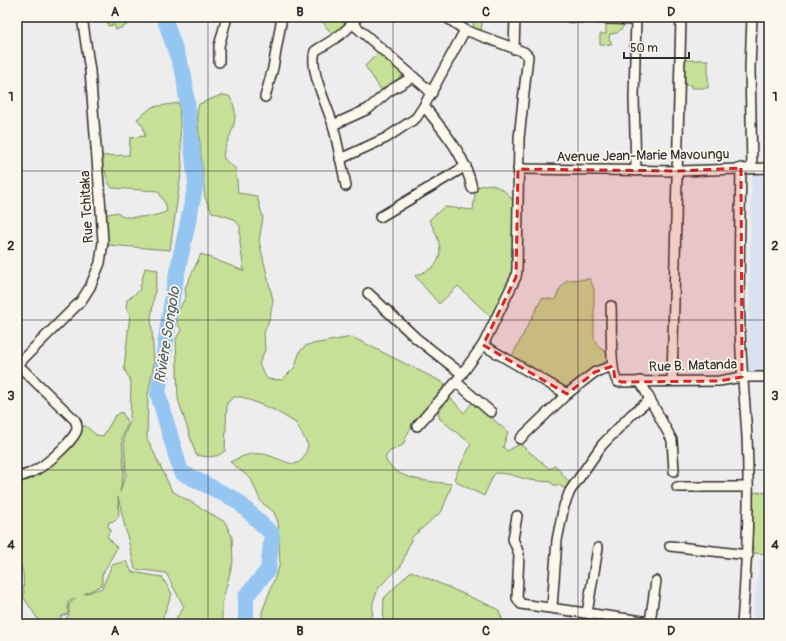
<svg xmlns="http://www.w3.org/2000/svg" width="786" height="641" viewBox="0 0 786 641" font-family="Pangolin,sans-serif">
<rect width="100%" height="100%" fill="#ededee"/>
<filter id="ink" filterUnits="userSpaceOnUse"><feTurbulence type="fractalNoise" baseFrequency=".025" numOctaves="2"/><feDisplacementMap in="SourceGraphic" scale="8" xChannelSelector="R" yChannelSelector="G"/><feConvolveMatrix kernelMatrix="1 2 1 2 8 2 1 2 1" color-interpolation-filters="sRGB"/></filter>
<g filter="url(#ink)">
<g fill="#dce1f0">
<path d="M769 165V374L747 375 752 166Z"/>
<path d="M769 559V624H752L760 560Z"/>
</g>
<g fill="#c6e097" stroke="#788661">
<path d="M107 17H125L127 25 116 30 114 25 108 26Z"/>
<path d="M325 17H350L352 21 334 37 322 21Z"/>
<path d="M470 17H483L481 31 473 29 474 19Z"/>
<path d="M606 21H624L623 27 617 33 610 34 609 38 612 44 600 45V34H606Z"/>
<path d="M380 51 404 74 382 91 365 66Z"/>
<path d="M684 60H708V88H691V85H685Z"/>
<path d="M221 95 229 96C247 121 219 147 224 158 226 162 233 166 236 169L238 193 257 196 263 218 259 241 273 300 270 317 264 333 265 350 259 364 267 379 282 380 295 367 300 351 307 345 352 337 446 384 409 431 403 445 389 452 385 458C395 481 430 481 452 484L442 511 412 537 401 566 379 587 373 602 372 624H262V612L280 564 278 522 274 512 261 502 251 479 230 462C241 457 250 452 263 454 285 458 300 478 308 445L296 423 274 410 242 397H234L227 403 225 451C215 459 208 457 196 455L178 399 176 339 181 330 175 318 186 296 185 288 201 254 244 271 240 242V226L234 219 212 212 205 198 197 112 199 104Z"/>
<path d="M179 103 182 167 170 250 108 245 107 229 104 226V215L117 212 123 217C137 217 155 218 167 211L166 205 158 191 112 188 108 182 105 170H101V156L129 155 130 138 145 136 143 126 137 119 152 107Z"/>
<path d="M490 184C501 188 509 192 514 204L513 270 492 318 458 286 439 304 415 276C420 273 431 270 435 265 446 251 436 233 429 220L444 207 473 210 476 187Z"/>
<path d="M145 268 158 270 151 318 154 362 148 395 147 438 172 491 225 522 232 537 233 561 222 603V624H172L184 607 166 573 135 569 118 497 119 515 115 521 109 522 108 527 111 530 107 536 117 548 102 575V585L84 594 102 588 112 565 126 561 132 572 162 577 172 594 160 624H61L69 615V604L76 598 68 602V614L62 616 56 624H44L39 621 24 598 23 574 17 547V483L38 471 80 427 86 426 96 435 103 436 115 416 122 412 128 423 122 437 124 471 120 492 126 474 124 436 130 422 131 382 124 368 130 314 126 308 127 300 139 291Z"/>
<path d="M590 279 594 289V338L599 347 607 353 609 364 565 391 512 356 542 298 555 300 559 290 567 280Z"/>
<path d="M450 397 464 413 473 402 508 432 503 447 507 451 520 444 550 469 555 465 569 482 568 491 559 485H554L550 482 529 480 508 474 496 473 493 476 484 496 460 484 454 479 471 444 440 419 438 413Z"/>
<path d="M752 492 769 493V554L754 553 751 539Z"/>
<path d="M411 571 498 609 504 624H383L384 598Z"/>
</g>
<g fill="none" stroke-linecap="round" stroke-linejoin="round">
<path stroke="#95c6f1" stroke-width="16" d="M164 17 184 75 196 184 173 292 158 394 181 472 236 500 272 534 268 570 246 596V624"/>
<defs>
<g id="street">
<path d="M569 17 636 20"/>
<path d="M353 24 432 93"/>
<path d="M514 49 515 17"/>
<path d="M219 62V46L227 17"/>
<path d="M265 97 273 68 282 17"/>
<path d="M424 106C445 133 465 154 472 188"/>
<path d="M333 125 368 109 389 91 413 77"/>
<path d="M340 159 386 138 416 118 424 106 465 30"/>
<path d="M741 168C740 221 738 275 740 328 741 365 745 400 747 437 750 499 747 562 742 624"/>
<path d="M752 168 750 68 752 17"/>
<path d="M518 169 679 171 769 168"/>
<path d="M636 171 634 97 636 17"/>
<path d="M346 186C342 166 338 145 333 125 327 104 309 71 315 51 331 41 347 33 357 17"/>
<path d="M380 217 466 166"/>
<path d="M368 293 416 338 462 374"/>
<path d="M611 306C612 319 609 374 618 382L719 381 742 377H769"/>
<path d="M483 345 567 394"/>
<path d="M17 364 75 420C77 424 78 428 76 432 70 444 44 467 32 472 27 475 22 476 17 477"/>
<path d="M17 365 81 301 90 287 100 263 103 242 101 210 90 71 82 17"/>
<path d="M640 381 672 440 674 471"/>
<path d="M672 381 681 17"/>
<path d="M456 382 491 412"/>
<path d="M417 426 456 382 483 345 516 277 517 270 519 138 528 56 524 52 465 30 446 17"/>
<path d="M520 439 567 394 595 372 613 366"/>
<path d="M677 487H747"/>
<path d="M517 516 513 539 519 554 517 598 521 604 650 622 649 624"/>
<path d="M670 546 748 555"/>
<path d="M552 607 557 540 564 506 570 491 602 445 632 414 650 400"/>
<path d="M587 613 598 548"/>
<path d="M650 622 656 581"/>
</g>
</defs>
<use href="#street" stroke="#2b2b2b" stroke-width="12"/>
<use href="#street" stroke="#fbf7ec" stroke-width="9"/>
</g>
</g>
<path fill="#d62828" fill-opacity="0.2" stroke="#d62828" stroke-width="3" stroke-dasharray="8 5" stroke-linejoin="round" d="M741 168 742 377 719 381 621 382 615 379 613 366 595 372 567 394 483 345 516 277 518 169 679 171Z"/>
<path fill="none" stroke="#2b2b2b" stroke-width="1" stroke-opacity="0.55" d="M208 17V624M393 17V624M578 17V624M17 171H769M17 320H769M17 470H769"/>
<g text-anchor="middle" stroke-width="3.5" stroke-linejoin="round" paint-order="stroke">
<g font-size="14" fill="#2b2b2b" stroke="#fbf7ec">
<text transform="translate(643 155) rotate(-1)" y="5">Avenue Jean-Marie Mavoungu</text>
<text transform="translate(86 207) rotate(-93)" y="5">Rue Tchitaka</text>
<text transform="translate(693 365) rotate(-2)" y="5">Rue B. Matanda</text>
</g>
<g font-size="15" font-style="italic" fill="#4b5a66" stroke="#fbf7ec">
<text transform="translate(167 335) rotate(-81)" y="5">Rivière Songolo</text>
</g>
</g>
<rect width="786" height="641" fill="none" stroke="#fbf7ec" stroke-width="44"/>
<path d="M624 52v6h65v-6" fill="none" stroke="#2b2b2b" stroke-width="2"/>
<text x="630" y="52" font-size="12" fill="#2b2b2b" stroke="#fbf7ec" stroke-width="3" paint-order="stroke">50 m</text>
<rect x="22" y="22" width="742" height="597" fill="none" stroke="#2b2b2b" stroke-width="1.5"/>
<g font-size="13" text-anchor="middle" font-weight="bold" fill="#2b2b2b">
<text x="115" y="16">A</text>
<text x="300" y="16">B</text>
<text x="486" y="16">C</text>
<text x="671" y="16">D</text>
<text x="11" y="101">1</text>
<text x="775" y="101">1</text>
<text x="11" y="250">2</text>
<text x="775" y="250">2</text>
<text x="11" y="400">3</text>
<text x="775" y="400">3</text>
<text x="11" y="549">4</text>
<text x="775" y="549">4</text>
<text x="115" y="635">A</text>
<text x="300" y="635">B</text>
<text x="486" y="635">C</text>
<text x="671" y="635">D</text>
</g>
</svg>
